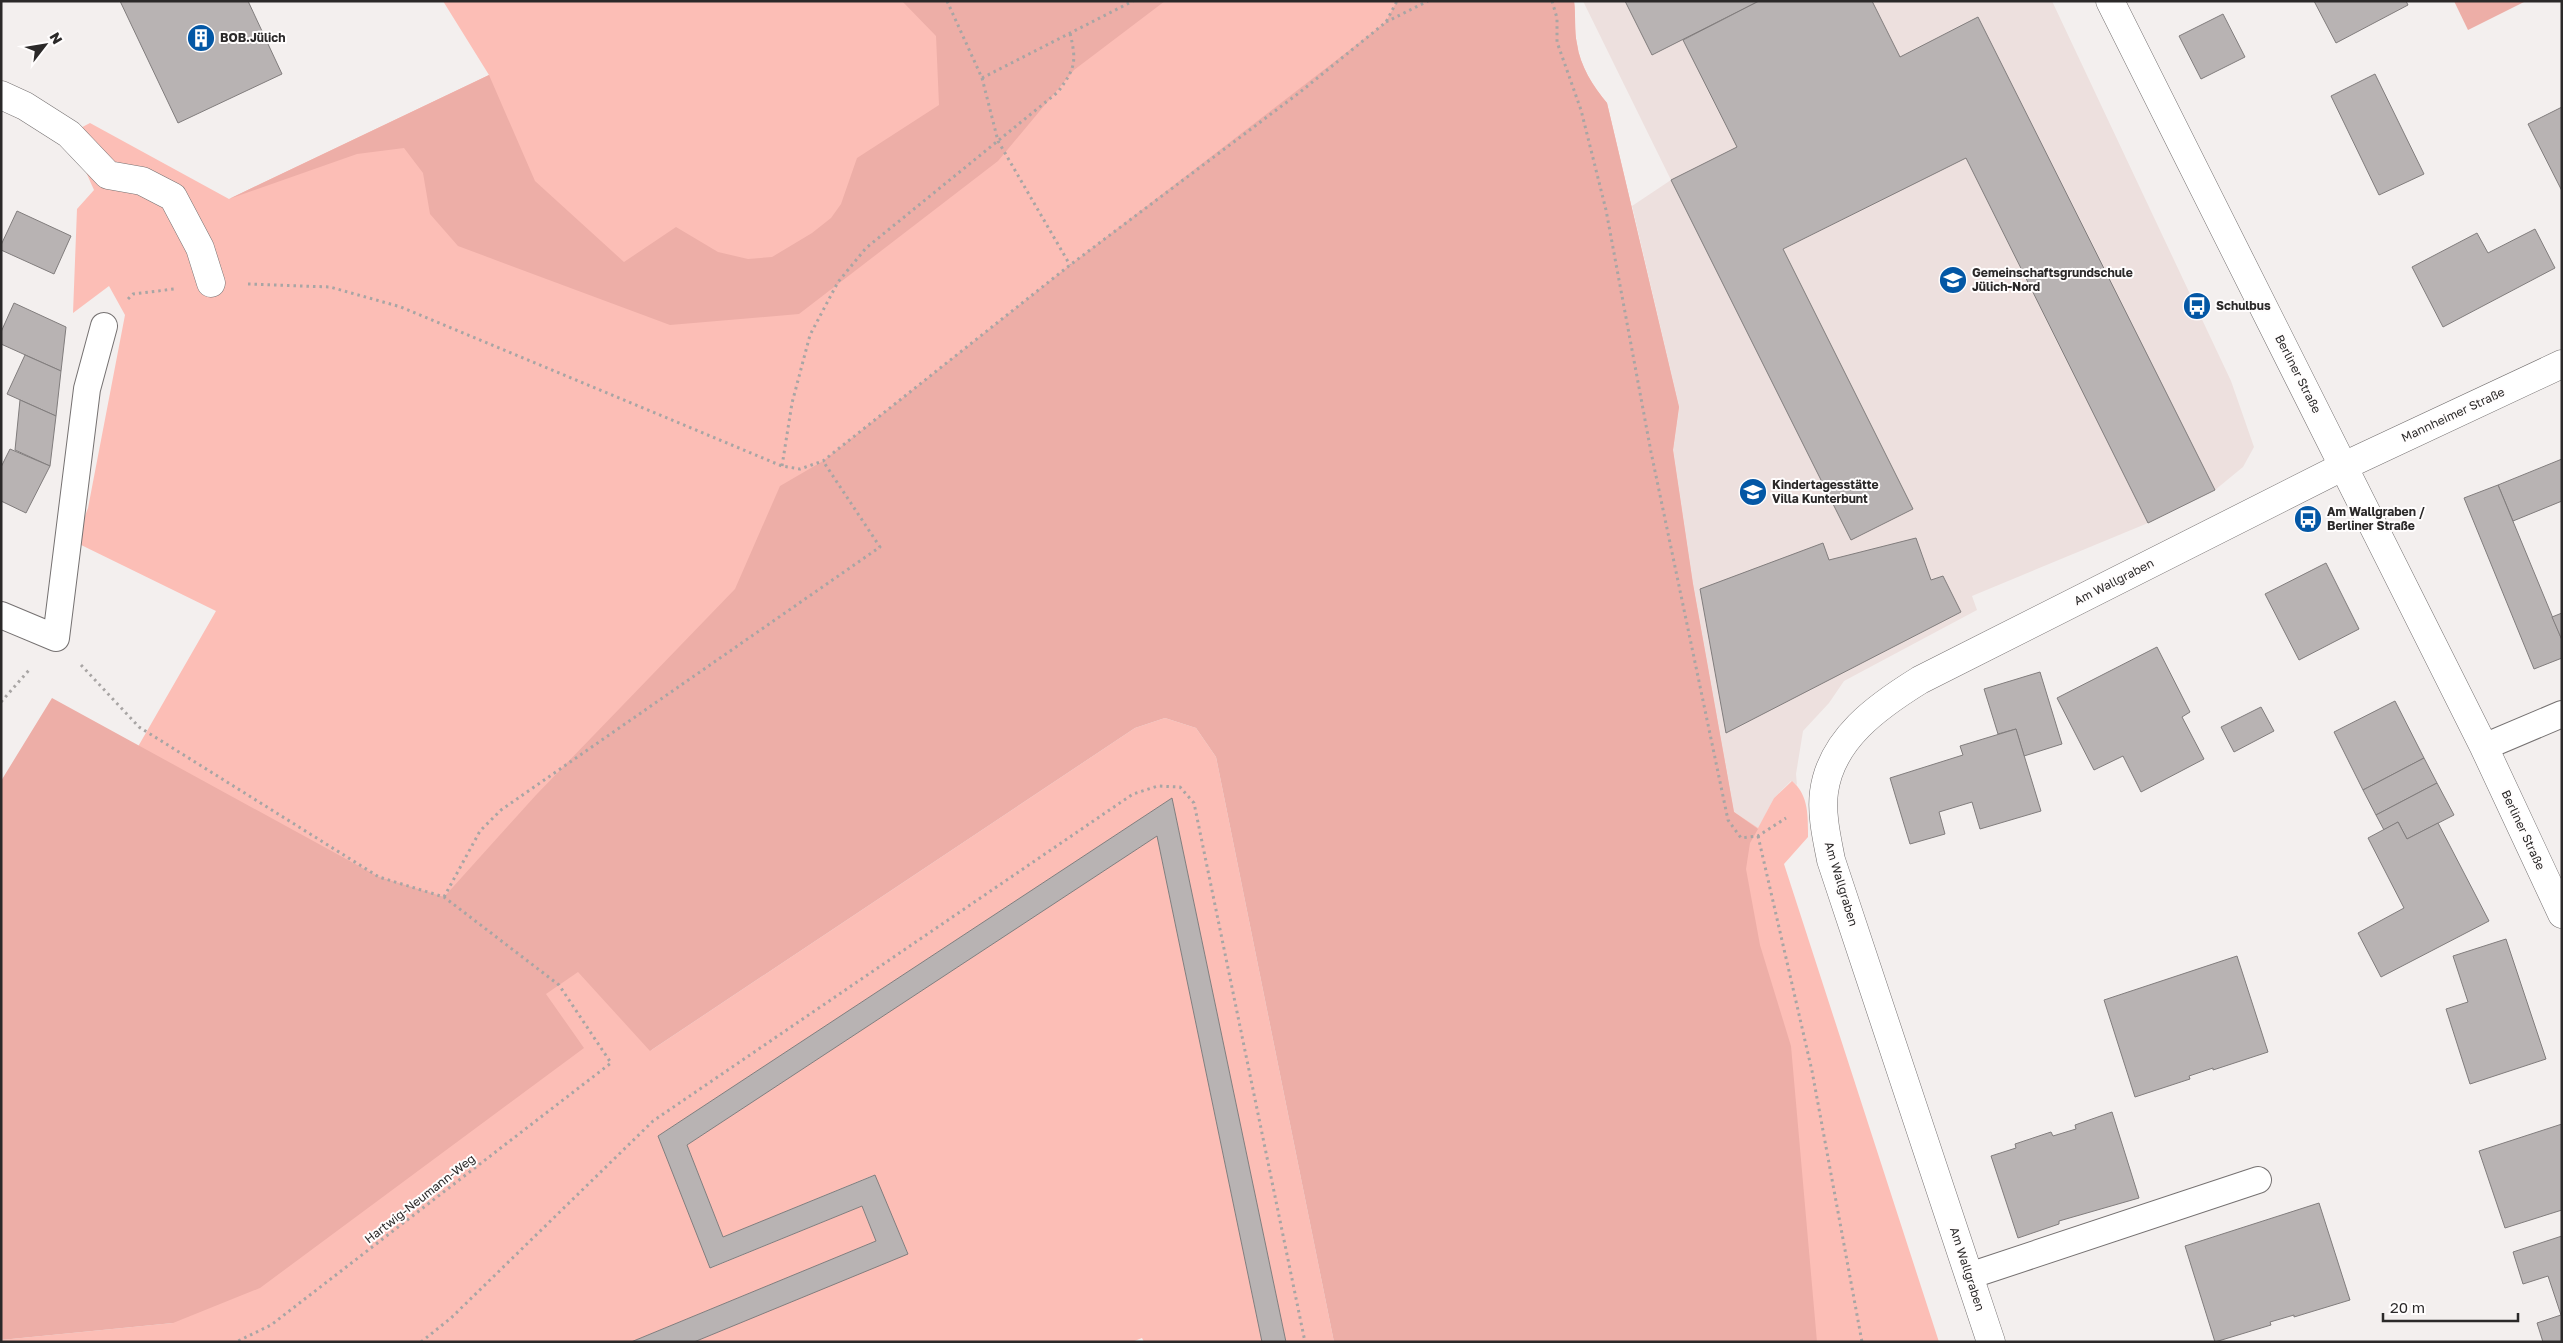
<svg xmlns="http://www.w3.org/2000/svg" width="2563" height="1343" viewBox="0 0 2563 1343" font-family="'Golos Text',sans-serif">
<rect width="100%" height="100%" fill="#f3efee"/>
<path fill="#ede0de" d="M1583 1H2052L2231 381 2254 447 2243 467 2215 490 2148 523 1972 596 1977 610 1844 681 1829 703 1803 731 1796 774 1797 785 1791 781 1774 798 1758 829 1734 812 1693 584 1673 450 1679 407 1632 206 1671 180Z"/>
<g fill="#fcbeb6">
<path d="M443 1H1574C1576 15 1574 30 1577 44 1580 66 1593 86 1607 103L1679 407 1673 450 1693 584 1734 812 1758 828 1774 798 1792 781C1809 795 1808 817 1808 837L1784 864 1939 1342H1753L1576 191 650 1051 1135 728 1165 718 1196 728 1216 757 1334 1342H1286L1172 798 658 1136 711 1268 862 1206 876 1241 631 1342H1V1340L173 1323 124 771 216 611 75 542 88 508 125 315 109 286 73 313 77 209 94 190 69 134 90 123 229 199 489 75Z"/>
<path d="M1157 836 1262 1342H1144L1142 1338 1132 1342H694L908 1253 874 1175 723 1237 687 1145Z"/>
</g>
<g fill="#edaea7">
<path d="M902 1H1165L1074 70 998 161 799 314 670 325 458 246 430 214 423 173 404 148 357 154 229 199 489 75 535 181 624 262 676 227 718 252 748 259 772 257 812 233 831 218 841 204 857 158 939 105 936 36Z"/>
<path d="M1397 1H1574C1576 15 1574 30 1577 44 1580 66 1593 86 1607 103L1679 407 1673 450 1693 584 1734 812 1758 829 1750 843 1746 869 1760 945 1791 1046 1817 1342H1334L1216 757 1196 728 1165 718 1135 728 650 1051 578 972 546 994 584 1048 260 1288 173 1323 1 1340V781L52 698 379 877 444 897 536 795 735 589 780 486 823 461 1070 265 1386 22Z"/>
<path d="M2454 1H2526L2468 30Z"/>
</g>
<g fill="#b8b3b3" stroke="#817d7d">
<path d="M120 1H248L282 74 178 123Z"/>
<path d="M1625 1H1759L1652 55Z"/>
<path d="M1759 1H1872L1900 57 1978 17 2215 490 2148 523 1966 158 1783 249 1913 509 1851 540 1671 180 1737 147 1683 40Z"/>
<path d="M2314 1H2406L2408 5 2336 43Z"/>
<path d="M2223 14 2245 57 2201 79 2179 36Z"/>
<path d="M2375 74 2424 174 2379 195 2331 96Z"/>
<path d="M2562 107V191L2528 124Z"/>
<path d="M17 211 71 236 54 274 1 250V245Z"/>
<path d="M2535 229 2555 268 2443 327 2412 267 2477 233 2488 253Z"/>
<path d="M14 303 66 327 61 371 1 344V332Z"/>
<path d="M25 355 61 371 56 416 7 394Z"/>
<path d="M20 400 56 416 50 466 15 450Z"/>
<path d="M10 449 50 466 26 513 1 501V467Z"/>
<path d="M2562 459V501L2513 521 2498 485Z"/>
<path d="M2498 485 2562 640V658L2534 669 2464 498Z"/>
<path d="M1916 538 1931 580 1943 576 1961 612 1726 733 1700 589 1823 543 1829 560Z"/>
<path d="M2326 563 2359 629 2299 660 2265 594Z"/>
<path d="M2562 613V640L2552 617Z"/>
<path d="M2157 647 2190 712 2182 717 2204 759 2141 792 2123 756 2094 770 2057 698Z"/>
<path d="M2040 672 2062 744 2024 756 2016 729 1998 734 1984 689Z"/>
<path d="M2395 701 2424 758 2363 790 2334 732Z"/>
<path d="M2261 707 2274 731 2234 752 2221 727Z"/>
<path d="M2016 729 2041 811 1980 829 1972 802 1939 812 1945 834 1910 844 1890 778 1963 755 1960 746Z"/>
<path d="M2424 758 2437 783 2376 815 2363 790Z"/>
<path d="M2437 783 2454 815 2407 839 2398 822 2384 830 2376 815Z"/>
<path d="M1172 798 1286 1342H1262L1157 836 687 1145 723 1237 875 1175 908 1254 694 1342H631L876 1241 862 1206 710 1268 658 1136Z"/>
<path d="M2398 822 2407 839 2438 823 2489 921 2381 977 2358 933 2404 908 2368 838Z"/>
<path d="M2506 939 2546 1059 2470 1084 2446 1009 2468 1002 2453 956Z"/>
<path d="M2237 956 2268 1052 2213 1070V1068L2189 1076 2190 1079 2135 1097 2104 1000Z"/>
<path d="M2112 1112 2139 1198 2059 1221V1224L2018 1238 1991 1156 2016 1148 2015 1144 2051 1132 2053 1136 2076 1129 2075 1125Z"/>
<path d="M2562 1124V1210L2505 1228 2479 1151Z"/>
<path d="M2319 1203 2350 1300 2294 1317V1315L2270 1322 2271 1325 2215 1342 2185 1246Z"/>
<path d="M2562 1236V1342H2543L2537 1323 2561 1315 2548 1276 2523 1284 2513 1252Z"/>
</g>
<g fill="none" stroke-linecap="round" stroke-linejoin="round">
<defs>
<g id="lane">
<path d="M1 615 56 638 87 389 104 326"/>
<path d="M2484 747 2562 714"/>
<path d="M1969 1276 2258 1180"/>
</g>
<g id="street">
<path d="M2110 1 2484 747 2562 914"/>
<path d="M1 95 25 106 69 134 108 175 142 181 173 197 200 248 211 283"/>
<path d="M1991 1342 1831 860C1827 839 1821 814 1824 792 1831 739 1878 706 1920 680L2344 466 2562 364"/>
</g>
</defs>
<use href="#lane" stroke="#757171" stroke-width="28"/>
<use href="#street" stroke="#757171" stroke-width="29"/>
<g stroke="#a8a5a4" stroke-width="3" stroke-dasharray="2.5 4" stroke-linecap="butt">
<path d="M947 1 982 78 998 141 1070 265"/>
<path d="M1552 1 1557 18V42L1581 110 1606 210 1651 452 1728 820 1741 838 1758 836 1786 818"/>
<path d="M1386 22 1428 1"/>
<path d="M982 78 1133 1"/>
<path d="M248 284 330 287 401 307 782 466 800 469 823 461 1070 265 1299 93 1386 22 1397 1"/>
<path d="M128 299 133 294 174 289"/>
<path d="M782 466 792 403 810 335 838 282 866 248 1058 92C1075 68 1077 63 1070 33"/>
<path d="M81 665 139 727 379 877 444 897 559 985 611 1063 271 1325 236 1342"/>
<path d="M1 702 30 669"/>
<path d="M1758 836 1812 1071 1862 1342"/>
<path d="M444 897 480 831 501 810 880 547 823 461"/>
<path d="M421 1342 451 1318 653 1121 1133 794 1158 786 1180 787 1194 803 1305 1342"/>
</g>
<use href="#lane" stroke="#fff" stroke-width="26"/>
<use href="#street" stroke="#fff" stroke-width="28"/>
</g>
<defs>
<symbol id="building-disc" viewBox="-11 -11 22 22"><circle r="9.5" fill="#0357a5" stroke="#fffdfd"/><path d="M-4-6H4V6H1V3H-1V6H-4ZM-2.5-4.3h1.7v1.8h-1.7ZM.8-4.3h1.7v1.8H.8ZM-2.5-1h1.7V.8h-1.7ZM.8-1h1.7V.8H.8Z" fill="#fff"/></symbol>
<symbol id="school-disc" viewBox="-11 -11 22 22"><circle r="9.5" fill="#0357a5" stroke="#fffdfd"/><path d="M0-5L7-2L0 1L-7-2ZM-4 1L0 2.5L4 1V4Q0 6-4 4Z" fill="#fff"/></symbol>
<symbol id="bus-disc" viewBox="-11 -11 22 22"><circle r="9.5" fill="#0357a5" stroke="#fffdfd"/><path d="M-5-6H5V4H4V6H2V4H-2V6H-4V4H-5ZM-3.5-4V0h7V-4ZM-3.5 1.2v1.5H-2V1.2ZM2 1.2v1.5H3.5V1.2Z" fill="#fff"/></symbol>
</defs>
<g fill-rule="evenodd">
<use href="#building-disc" x="185" y="22" width="32" height="32"/>
<use href="#school-disc" x="1937" y="264" width="32" height="32"/>
<use href="#bus-disc" x="2181" y="290" width="32" height="32"/>
<use href="#school-disc" x="1737" y="476" width="32" height="32"/>
<use href="#bus-disc" x="2292" y="503" width="32" height="32"/>
</g>
<g text-anchor="middle" stroke-width="4" stroke-linejoin="round" paint-order="stroke">
<g font-size="12" font-weight="bold" fill="#2b2929" stroke="#fffdfd" text-anchor="start">
<text x="220" y="42">BOB.Jülich</text>
<text x="1972" y="277">Gemeinschaftsgrundschule<tspan x="1972" dy="14">Jülich-Nord</tspan></text>
<text x="2216" y="310">Schulbus</text>
<text x="1772" y="489">Kindertagesstätte<tspan x="1772" dy="14">Villa Kunterbunt</tspan></text>
<text x="2327" y="516">Am Wallgraben /<tspan x="2327" dy="14">Berliner Straße</tspan></text>
</g>
<g font-size="12" fill="#2b2929" stroke="#fffdfd">
<text transform="translate(2298 374) rotate(63)" y="4">Berliner Straße</text>
<text transform="translate(2453 415) rotate(-25)" y="4">Mannheimer Straße</text>
<text transform="translate(2114 582) rotate(-27)" y="4">Am Wallgraben</text>
<text transform="translate(2523 830) rotate(65)" y="4">Berliner Straße</text>
<text transform="translate(1841 884) rotate(73)" y="4">Am Wallgraben</text>
<text transform="translate(420 1199) rotate(-38)" y="4">Hartwig-Neumann-Weg</text>
<text transform="translate(1967 1269) rotate(72)" y="4">Am Wallgraben</text>
</g>
</g>
<rect width="2563" height="1343" fill="none" stroke="#2b2929" stroke-width="5"/>
<g transform="translate(45 45) rotate(59)" stroke="#fffdfd" stroke-width="4" paint-order="stroke">
<path d="M0-4L9 19L0 12L-9 19Z" fill="#2b2929"/>
<text y="-8" font-size="14" font-weight="bold" text-anchor="middle" fill="#2b2929">N</text>
</g>
<path d="M2383 1313v8h135v-8" fill="none" stroke="#2b2929" stroke-width="2.5"/>
<text x="2390" y="1313" font-size="15" fill="#2b2929" stroke="#fffdfd" stroke-width="4" paint-order="stroke">20 m</text>
</svg>
